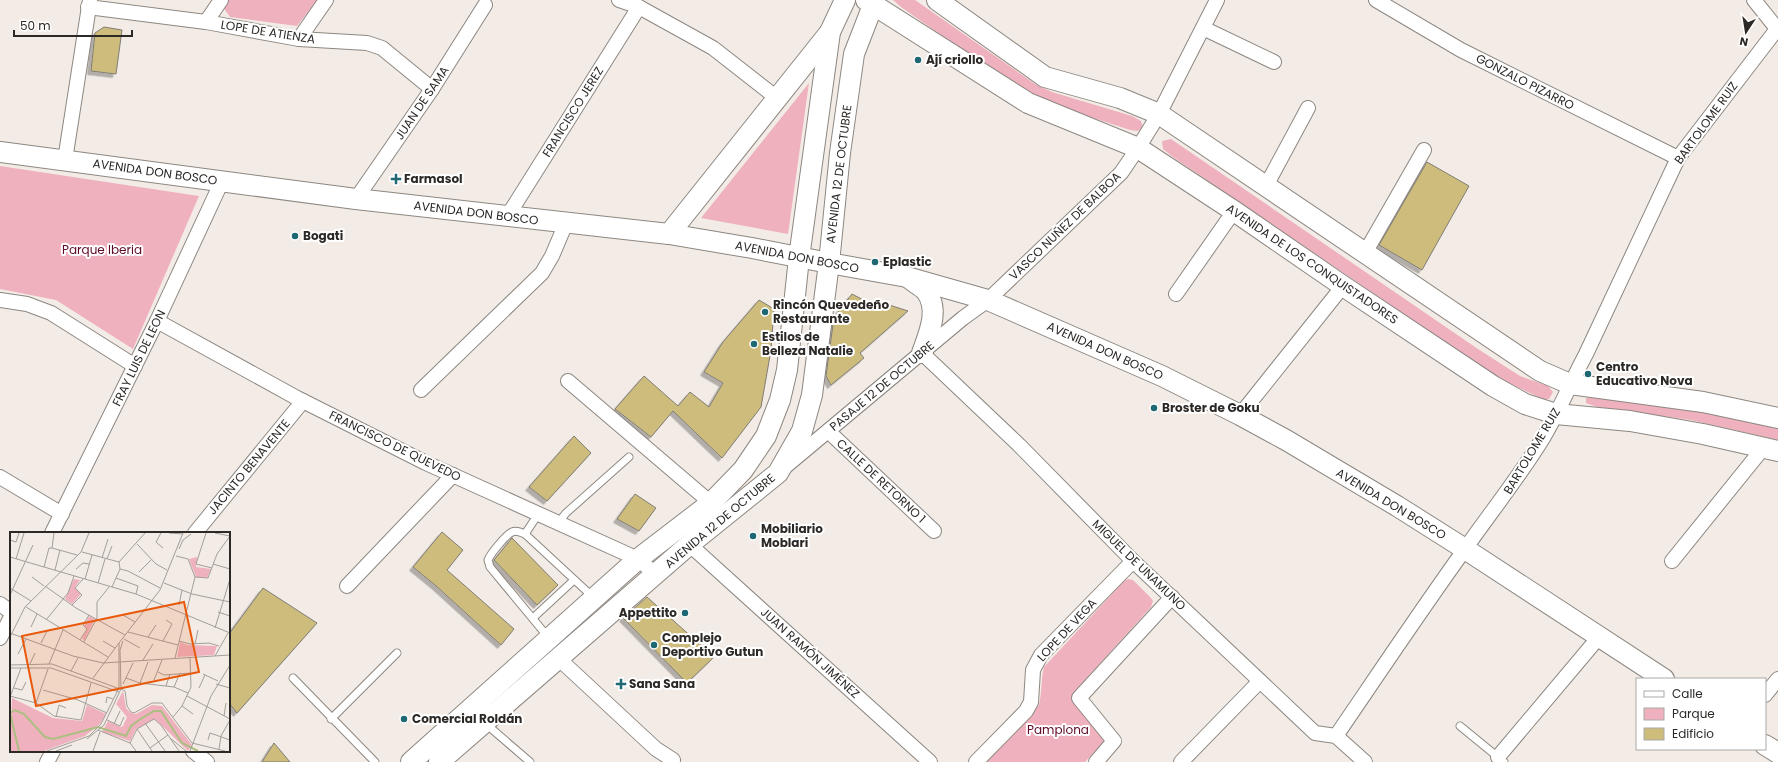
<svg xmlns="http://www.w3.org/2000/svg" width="1778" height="762" viewBox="0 0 1778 762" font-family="Poppins,sans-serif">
<defs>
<filter id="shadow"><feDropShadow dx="-3.5" dy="3.5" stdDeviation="0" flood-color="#0004"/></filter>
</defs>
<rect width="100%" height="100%" fill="#f3ece6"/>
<g fill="#efb1bd">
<path d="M228 0H317L297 26 230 17 223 7Z"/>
<path d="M893 0H915L1035 84 1052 92 1132 116 1141 121 1143 127 1138 131 1130 130 1048 103 1011 84 901 7Z"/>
<path d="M809 83 788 234 701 218Z"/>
<path d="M1171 139 1478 349 1520 376 1548 386 1553 392 1549 399H1543L1498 378 1173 157 1163 149 1162 141Z"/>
<path d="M0 166 199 196 133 349 56 300 0 289Z"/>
<path d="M1592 397 1693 409 1778 428V440L1691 420 1597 407 1586 403V398Z"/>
<path d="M1128 579 1133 580 1151 598 1153 601 1151 607 1074 692 1072 698 1105 740 1085 762H987L1039 705C1042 692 1041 679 1044 667L1124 581Z"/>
</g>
<g fill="#cebc7b" stroke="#7f7d76" filter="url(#shadow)">
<path d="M104 27 122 30 116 74 91 71 95 33Z"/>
<path d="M1427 162 1469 186 1422 270 1379 245Z"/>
<path d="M852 294 875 306 880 302 908 311 860 353 864 358 831 385 826 376 834 317Z"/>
<path d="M759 300 774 309 771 350 761 407 722 458 673 411 651 437 615 409 644 376 678 406 690 392 709 407 723 383 704 372 723 342Z"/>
<path d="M574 436 591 453 547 501 529 487Z"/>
<path d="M635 494 656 508 639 531 617 519Z"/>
<path d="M442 532 463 550 447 570 514 629 501 645 435 585 413 567Z"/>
<path d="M512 538 558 585 537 605 494 560Z"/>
<path d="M263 588 317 623 237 713 229 703V634Z"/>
<path d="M647 597 714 657 687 683 623 618Z"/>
<path d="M274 743 290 762H262Z"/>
</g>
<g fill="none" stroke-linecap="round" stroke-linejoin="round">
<defs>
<g id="lane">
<path d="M559 522 566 513 629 457"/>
<path d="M525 534 539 513"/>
<path d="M533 618 574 580"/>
<path d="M548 637 490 567 488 560C491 553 505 536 512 532 516 530 520 532 525 534L593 597"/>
<path d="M293 678 375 762"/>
<path d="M331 719 397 653"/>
<path d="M486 724 530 762"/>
<path d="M1460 726 1504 762"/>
</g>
<g id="street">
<path d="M619 0 639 7 713 48 777 98"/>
<path d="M1376 0 1461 50 1678 158"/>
<path d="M1754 0 1778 30"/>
<path d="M88 7 206 22 299 39 367 43 382 48 432 89"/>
<path d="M206 22 221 0"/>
<path d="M1203 28 1274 62"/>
<path d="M299 39 326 0"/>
<path d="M65 160 90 0"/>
<path d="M1266 186 1308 108"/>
<path d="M356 199 432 89 485 5"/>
<path d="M507 217 639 7"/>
<path d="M1365 253 1424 150"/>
<path d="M1176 294 1234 211"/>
<path d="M0 300 27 304 51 313 135 366"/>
<path d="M157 321 297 398 426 463 638 559 655 574"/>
<path d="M922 353 1019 445 1133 561 1315 733 1336 736 1365 762"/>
<path d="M568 381 711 503"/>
<path d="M421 390 542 273 552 256 566 223"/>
<path d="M1240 415 1343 286"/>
<path d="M828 431 934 531"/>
<path d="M786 466 963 318 988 300 1121 173 1138 148 1159 114 1217 0"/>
<path d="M0 477 62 514"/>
<path d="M52 533 157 321 222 181"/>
<path d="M195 533 303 401"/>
<path d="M690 545 930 762"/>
<path d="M1672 561 1764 447"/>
<path d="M347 586 453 475"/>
<path d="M0 604 11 612"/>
<path d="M0 638 11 617"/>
<path d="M558 658 656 749 673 760"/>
<path d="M1765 695 1778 679"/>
<path d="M1336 736C1379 673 1421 610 1465 549 1491 512 1519 477 1543 438 1559 411 1571 382 1586 354L1678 158 1777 29"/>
<path d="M193 751 207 762"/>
<path d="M1498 757 1599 637"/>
<path d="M47 762 53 751"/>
<path d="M976 762 1026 711 1031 702 1033 670 1041 655 1133 561"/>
<path d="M1096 762 1114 741 1079 698 1172 597"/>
<path d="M1181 762 1260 681"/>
</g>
<g id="secondary">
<path d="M866 0 1028 103 1138 148 1234 211 1343 286 1493 386 1525 404 1556 414 1630 421 1703 434 1778 451"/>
<path d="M937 0 1045 77 1120 98 1159 114 1540 371 1570 384 1703 402 1778 418"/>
<path d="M0 152 356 199 669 234 752 248 829 263 907 277 988 300 1162 376 1240 415 1286 440 1397 506 1465 549 1664 679"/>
<path d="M669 234 830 32"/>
<path d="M910 279C915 283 922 287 926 291 940 310 929 333 922 353"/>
<path d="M1765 745 1778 753"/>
<path d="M411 762 638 559 711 503 743 470 766 436 780 400 787 370 799 258 830 32 845 0"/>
<path d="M439 762 690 544 778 473 802 431 812 395 829 263 840 153 854 54 875 0"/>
</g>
</defs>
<use href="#lane" stroke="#8d8781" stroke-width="9"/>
<use href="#street" stroke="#8d8781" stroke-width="16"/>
<use href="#secondary" stroke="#8d8781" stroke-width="22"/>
<use href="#lane" stroke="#fff" stroke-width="7"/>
<use href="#street" stroke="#fff" stroke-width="14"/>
<use href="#secondary" stroke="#fff" stroke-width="20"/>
</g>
<g fill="#1e6773" stroke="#fff" stroke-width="1.5">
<circle cx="918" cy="60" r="4"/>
<path d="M394 173h4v4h4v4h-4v4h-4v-4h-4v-4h4z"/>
<circle cx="295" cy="236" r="4"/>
<circle cx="875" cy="262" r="4"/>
<circle cx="765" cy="312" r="4"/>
<circle cx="754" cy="344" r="4"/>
<circle cx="1588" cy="374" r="4"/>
<circle cx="1154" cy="408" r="4"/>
<circle cx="753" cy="536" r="4"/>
<circle cx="685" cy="613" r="4"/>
<circle cx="654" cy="645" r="4"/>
<path d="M619 678h4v4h4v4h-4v4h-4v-4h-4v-4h4z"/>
<circle cx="404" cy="719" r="4"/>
</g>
<g text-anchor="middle" stroke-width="4" stroke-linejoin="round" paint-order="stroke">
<g font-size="12" fill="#2b2826" stroke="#fff">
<text transform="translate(268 32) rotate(9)" y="4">LOPE DE ATIENZA</text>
<text transform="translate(1525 82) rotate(27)" y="4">GONZALO PIZARRO</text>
<text transform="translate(422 103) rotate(-56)" y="4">JUAN DE SAMA</text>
<text transform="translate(573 112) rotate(-58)" y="4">FRANCISCO JEREZ</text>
<text transform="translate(1706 123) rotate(-54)" y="4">BARTOLOME RUIZ</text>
<text transform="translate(155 172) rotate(8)" y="4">AVENIDA DON BOSCO</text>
<text transform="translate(839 174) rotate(-83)" y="4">AVENIDA 12 DE OCTUBRE</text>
<text transform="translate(476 213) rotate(7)" y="4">AVENIDA DON BOSCO</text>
<text transform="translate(1065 226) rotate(-44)" y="4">VASCO NUÑEZ DE BALBOA</text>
<text transform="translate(797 257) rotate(11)" y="4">AVENIDA DON BOSCO</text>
<text transform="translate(1312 264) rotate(34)" y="4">AVENIDA DE LOS CONQUISTADORES</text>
<text transform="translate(1105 351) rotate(24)" y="4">AVENIDA DON BOSCO</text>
<text transform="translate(139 358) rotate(-64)" y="4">FRAY LUIS DE LEON</text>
<text transform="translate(882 386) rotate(-40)" y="4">PASAJE 12 DE OCTUBRE</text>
<text transform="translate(395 446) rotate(26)" y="4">FRANCISCO DE QUEVEDO</text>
<text transform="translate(1532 451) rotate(-59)" y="4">BARTOLOME RUIZ</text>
<text transform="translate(249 467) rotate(-50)" y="4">JACINTO BENAVENTE</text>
<text transform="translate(881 481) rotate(43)" y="4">CALLE DE RETORNO 1</text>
<text transform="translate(1391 504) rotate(31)" y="4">AVENIDA DON BOSCO</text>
<text transform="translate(720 521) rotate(-40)" y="4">AVENIDA 12 DE OCTUBRE</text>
<text transform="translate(1139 565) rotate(44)" y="4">MIGUEL DE UNAMUNO</text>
<text transform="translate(1067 630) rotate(-47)" y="4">LOPE DE VEGA</text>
<text transform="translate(810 653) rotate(42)" y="4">JUAN RAMÓN JIMÉNEZ</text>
</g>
<g font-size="12" font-weight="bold" fill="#2b2826" stroke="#fff" text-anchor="start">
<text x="926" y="64">Ají criollo</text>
<text x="404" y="183">Farmasol</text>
<text x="303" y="240">Bogati</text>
<text x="883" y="266">Eplastic</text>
<text x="773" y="309">Rincón Quevedeño<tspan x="773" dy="14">Restaurante</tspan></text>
<text x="762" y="341">Estilos de<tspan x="762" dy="14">Belleza Natalie</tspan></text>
<text x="1596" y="371">Centro<tspan x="1596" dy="14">Educativo Nova</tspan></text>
<text x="1162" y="412">Broster de Goku</text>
<text x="761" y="533">Mobiliario<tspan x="761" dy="14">Moblari</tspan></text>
<text x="677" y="617" text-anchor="end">Appettito</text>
<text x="662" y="642">Complejo<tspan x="662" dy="14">Deportivo Gutun</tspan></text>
<text x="629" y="688">Sana Sana</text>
<text x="412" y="723">Comercial Roldán</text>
</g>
<g font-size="12" fill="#5e0928" stroke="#fff">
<text x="102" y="254">Parque Iberia</text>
<text x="1058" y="734">Pamplona</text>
</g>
</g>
<g transform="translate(10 532)">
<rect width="220" height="220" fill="#f3ece6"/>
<path d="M187 25 186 35 201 37 197 46 186 45 179 27ZM64 47 70 48 65 55 71 62 62 72 55 67ZM79 84 85 87 74 109 72 106 77 97 74 94ZM170 110 178 113 207 114 204 123 167 125ZM113 159 116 176 121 181 126 182 142 173 152 174 182 213 178 219 145 187 126 197 120 209 92 200 98 189 111 195 113 194 117 185 106 172ZM2 166 43 186 72 189 77 173 96 182 90 192 75 204 34 219H0Z" fill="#efb1bd"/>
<path fill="none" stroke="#abbf81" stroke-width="2" d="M0 181 5 178 14 182 35 205 43 207 88 195 116 204 121 194 129 188 144 179H151L172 211 188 219M0 181 9 219"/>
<path fill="none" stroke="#a39e99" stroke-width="1" d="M151 1 146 10 153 16M159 1 173 2M196 1 186 32 202 36M205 1 220 4M0 8 6 10 9 1M127 12 146 32 157 38M42 16 67 23M42 16 44 1M169 17 173 8 181 2M72 20 109 30M166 24 178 27M0 25 126 62 220 101M92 26 98 7M6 27 14 1M97 27 102 14M203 32 220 37M34 35 39 16H42M66 37 73 31 79 32M110 37 118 39 150 56M45 38 50 18M129 40 141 28M22 45 34 54M185 45 198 46 207 22 220 4M106 46 128 54 126 62M75 47 82 23M88 51 95 27M154 51 182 62 220 70M35 54 66 76 115 103M102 55 110 37 109 30 135 1M0 56 21 69M0 63 23 13M62 73 72 63 65 56 73 47M169 73 172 58M16 75 98 125M208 80 220 84M113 83 125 90M36 88 58 61 64 44M21 95 27 82M205 96 220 47M118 100 168 113M0 101 63 124 93 131 220 123M0 105 15 75 71 20 79 1M138 105 146 93M114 107 130 116M70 108 77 97 73 93 79 83M93 109 105 116M153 109 162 92 156 88M169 109 180 112 199 111 209 114M74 110 87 86V70L99 55M31 111 37 99M185 112 188 98M8 122 16 107M205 124 218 101M165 126 185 45 178 27M133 128 143 112M20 132 25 121M39 132 53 98M0 133 42 132 110 157M0 136H41L109 160M61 139 68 126M148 140 154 143 181 141M193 142 208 149M83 146 109 111M116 146 130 151 164 155 178 161M144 148 152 128M130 151 138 130M113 152 123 131M206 152 220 156M156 154 160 142M164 155 170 141M4 156 12 158 16 150M189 156 195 143M111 157 115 159 117 174 121 180 124 181 142 171H152L182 211 215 219M33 158 68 168 97 181M0 164 26 171 44 184 71 188 81 151M177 164 220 187M0 165 11 136M26 171 38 137M96 171 97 165 103 167M172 174 183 182M214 184 216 171M46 185 49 173 56 176M163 185 172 174 181 155 180 126M97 188 110 194 114 185M135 191 155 219M104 192 110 179M127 197 142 219M88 198 120 211 126 219M160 206 176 219M77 207 94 193 111 157 110 118 113 109M198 208 200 201 220 208M120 211 127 197 144 187 151 193 169 219M140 216 158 203M209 217 211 204 220 188M37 219 79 204 91 192 109 156V111L150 58 173 1M46 219 62 213M83 219 90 200M180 219 201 164 220 133"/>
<path fill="#e8590c" fill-opacity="0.15" stroke="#e8590c" stroke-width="2" d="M174 70 189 140 26 174 12 104Z"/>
<rect width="220" height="220" fill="none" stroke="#2b2826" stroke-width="2"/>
</g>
<rect x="1636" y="678" width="130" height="72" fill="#ffffff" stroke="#aaa9a8"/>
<rect x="1644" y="691" width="20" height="6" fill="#ffffff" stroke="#aaa9a8"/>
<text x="1672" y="698" font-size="12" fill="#2b2826">Calle</text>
<rect x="1644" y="708" width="20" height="12" fill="#efb1bd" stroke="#aaa9a8"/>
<text x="1672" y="718" font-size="12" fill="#2b2826">Parque</text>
<rect x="1644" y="728" width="20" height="12" fill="#cebc7b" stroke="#aaa9a8"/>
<text x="1672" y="738" font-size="12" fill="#2b2826">Edificio</text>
<g transform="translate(1746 32) rotate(192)" stroke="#ffffff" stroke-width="3" paint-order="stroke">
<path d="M0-3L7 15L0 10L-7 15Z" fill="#2b2826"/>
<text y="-6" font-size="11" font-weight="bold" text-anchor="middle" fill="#2b2826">N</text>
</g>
<path d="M14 30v6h118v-6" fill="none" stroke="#2b2826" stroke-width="2"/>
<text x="20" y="30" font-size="12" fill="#2b2826" stroke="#ffffff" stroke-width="3" paint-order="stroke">50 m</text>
</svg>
